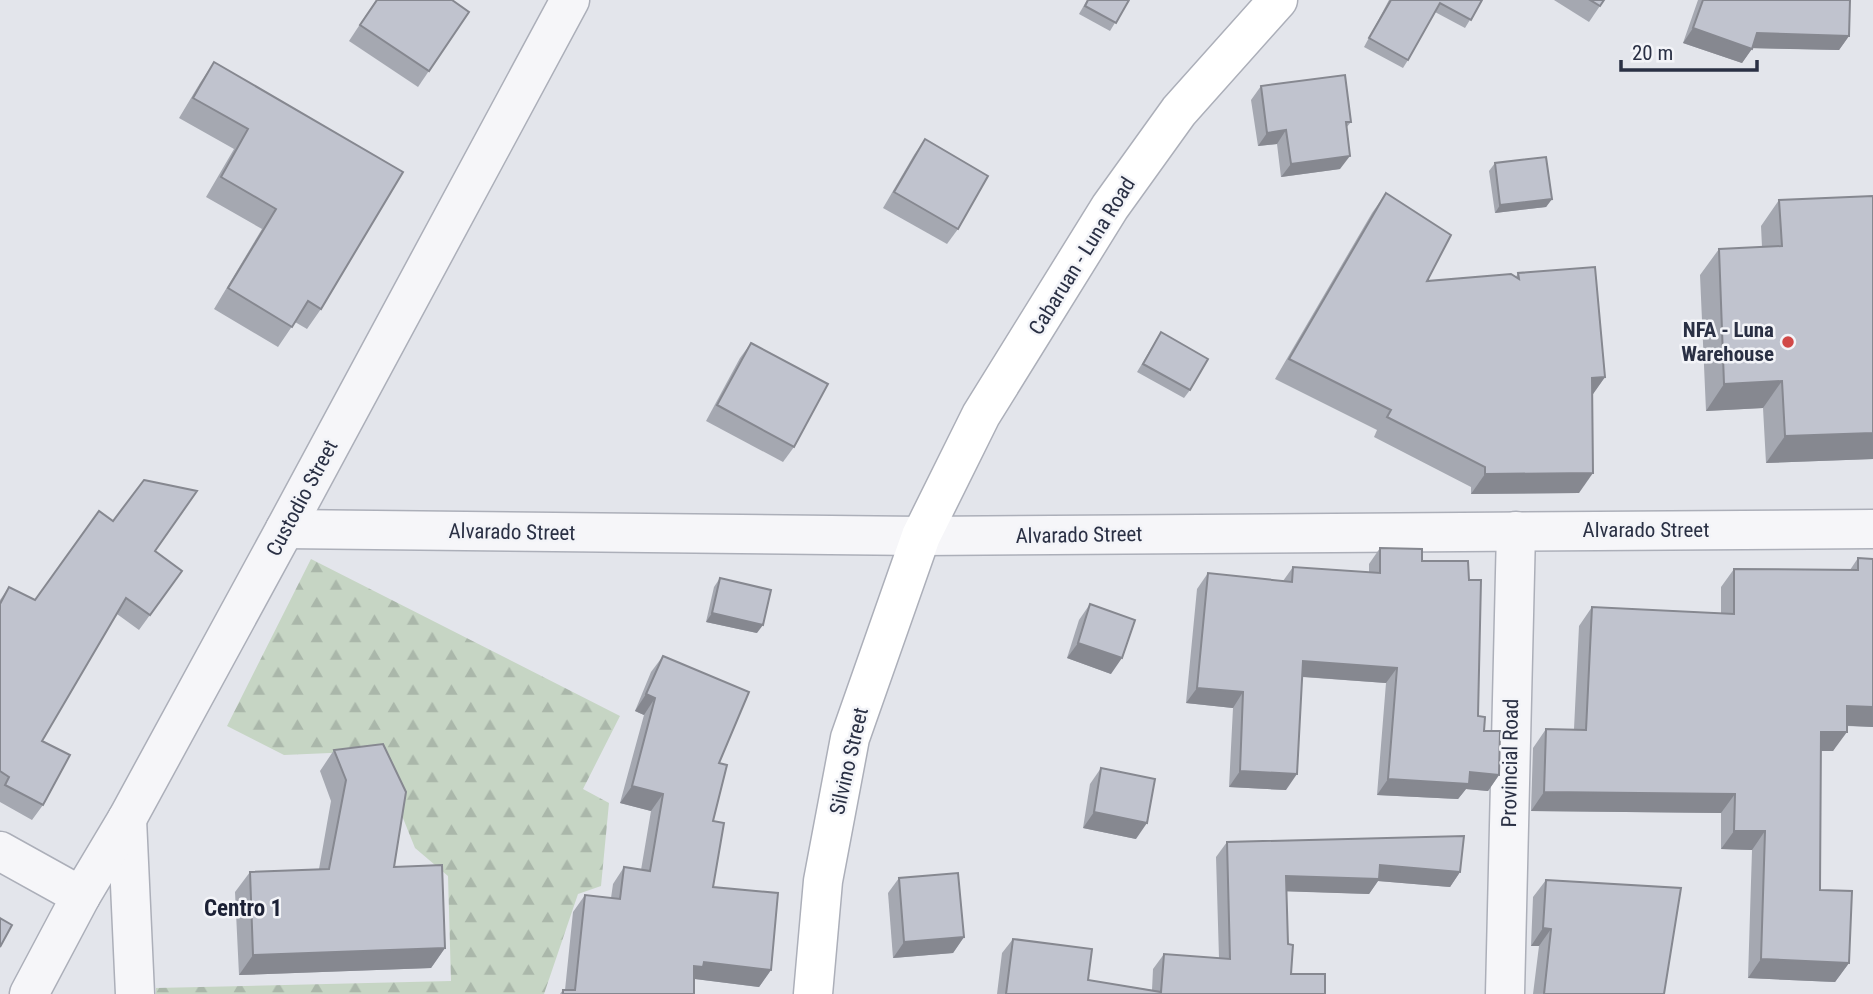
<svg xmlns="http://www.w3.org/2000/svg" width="1873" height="994" viewBox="0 0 1873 994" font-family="'Roboto Condensed',sans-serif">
<defs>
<pattern id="forest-firs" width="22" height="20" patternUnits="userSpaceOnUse" patternTransform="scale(1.75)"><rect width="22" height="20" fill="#c6d5c4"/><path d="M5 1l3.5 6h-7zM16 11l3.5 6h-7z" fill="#aab7aa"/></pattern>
</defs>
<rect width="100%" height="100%" fill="#e3e5eb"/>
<path fill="url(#forest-firs)" d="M311 559 620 716 583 789 609 803 601 886 578 894 544 994H156V988L451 981 448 876 415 848 376 751 284 755 227 726Z"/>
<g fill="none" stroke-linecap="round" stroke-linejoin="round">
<defs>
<g id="street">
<path d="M285 529 921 536 1873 529"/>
<path d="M127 819 135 994"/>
<path d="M0 851 81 896"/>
<path d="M29 994 81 896 127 819 285 529 570 0"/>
<path d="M1505 994 1516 531"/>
</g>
<path id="secondary" d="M813 994 823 881 850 738 921 536 981 415 1110 207 1179 111 1278 0"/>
</defs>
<use href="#street" stroke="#acafb9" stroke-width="41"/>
<use href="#secondary" stroke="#acafb9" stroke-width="41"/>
<use href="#street" stroke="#f6f6f9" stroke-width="38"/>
<use href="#secondary" stroke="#fff" stroke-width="38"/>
</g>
<g fill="#a5a8b1">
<path d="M376 0 469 12 418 87 349 41Z"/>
<path d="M1087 0H1129L1110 31 1079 14Z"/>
<path d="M1389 0H1482L1465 28 1435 12 1408 60 1403 68 1364 47Z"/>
<path d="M1554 0H1604L1589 22Z"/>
<path d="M1698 0H1850L1849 36 1839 50 1752 48 1742 63 1683 43Z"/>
<path d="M214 62 403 172 321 309 307 329 295 322 278 347 214 309 262 229 206 197 234 149 179 118 200 83Z"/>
<path d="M1261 86 1351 122 1346 128 1340 169 1281 177 1277 144 1258 146 1251 100Z"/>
<path d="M925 139 958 229 947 244 883 208 914 155Z"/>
<path d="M1495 163 1552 199 1546 207 1495 213 1489 171Z"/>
<path d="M1386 193 1427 281 1516 277 1518 273 1605 377 1592 395 1579 493 1471 494V487L1374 437 1377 430 1275 379 1372 213Z"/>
<path d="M1779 200 1873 459 1766 463 1763 408 1706 411 1700 275 1719 249 1762 247 1761 226Z"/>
<path d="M1161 332 1190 390 1184 398 1137 372Z"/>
<path d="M751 343 794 447 783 462 706 421 740 358Z"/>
<path d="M1380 548 1422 561 1469 580 1478 716 1499 775 1488 791 1466 789 1458 799 1377 795 1386 683 1302 677 1286 790 1229 787 1233 708 1186 703 1197 589 1208 573 1283 581 1293 567 1369 572V564Z"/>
<path d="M155 551 182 571 139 630 117 614 42 741 43 805 32 820 0 802V600L9 587 35 600Z"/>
<path d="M1858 558 1873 559V727L1847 726 1833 751H1821L1820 890 1849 963 1835 982 1748 978 1752 850 1721 849V813L1531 811 1533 748 1546 729H1574L1579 626 1592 607 1721 613V587L1734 569 1850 570Z"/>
<path d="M720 578 757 633 706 622 714 587Z"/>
<path d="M1090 604 1111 674 1067 658 1079 620Z"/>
<path d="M663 656 719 763 713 821V887L771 970 759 987 695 979 694 994H560L563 990H565L573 912 585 895 611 898 613 884 624 867 641 870 651 811 620 803 644 715 635 711 651 672Z"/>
<path d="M334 750 394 867 445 948 431 968 239 975 235 892 250 872 319 869 331 801 320 771Z"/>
<path d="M1101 768 1136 839 1083 828 1090 784Z"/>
<path d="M1227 842 1460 872 1450 887 1378 881 1369 894 1286 891 1288 944 1291 974 1325 994H997L1002 953 1013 939 1088 980 1152 990 1153 969 1164 954 1219 958 1216 857Z"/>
<path d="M899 878 964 937 953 953 893 958 888 893Z"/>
<path d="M1546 880 1664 994H1533L1539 946H1531L1533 897Z"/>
</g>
<g fill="#868890">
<path d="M1693 28 1757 33 1849 36 1839 50 1748 48 1752 49 1742 63 1683 43Z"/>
<path d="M1286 130 1277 144 1258 146 1267 133Z"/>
<path d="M1350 156 1340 169 1281 177 1291 164Z"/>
<path d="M1552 199 1546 207 1495 213 1500 205Z"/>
<path d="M1605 377 1591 397 1592 378Z"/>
<path d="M1782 381 1763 408 1706 411 1724 384Z"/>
<path d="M1873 433V459L1766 463 1785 436Z"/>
<path d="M1593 473 1579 493 1471 494 1485 474Z"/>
<path d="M712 613 763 625 757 633 706 622Z"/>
<path d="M1078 643 1122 658 1111 674 1067 658Z"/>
<path d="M1303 661 1397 668 1386 683 1292 676Z"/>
<path d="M1197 688 1243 692 1233 708 1186 703Z"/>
<path d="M646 694 655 698 644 715 635 711Z"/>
<path d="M1847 706 1873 707V727L1834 725Z"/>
<path d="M1821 732H1847L1833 751H1808Z"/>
<path d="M1240 771 1297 774 1286 790 1229 787Z"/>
<path d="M1470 772 1499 775 1488 791 1466 789 1458 799 1377 795 1388 779Z"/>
<path d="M632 786 663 794 651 811 620 803Z"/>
<path d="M1544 792 1735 794 1721 813 1531 811Z"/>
<path d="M1094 812 1147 823 1136 839 1083 828Z"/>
<path d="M1734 831H1765L1752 850 1721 849Z"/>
<path d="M1380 865 1460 872 1450 887 1378 881 1369 894 1275 891 1286 876Z"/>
<path d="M1543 928 1551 929 1539 946H1531Z"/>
<path d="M964 937 953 953 893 958 904 942Z"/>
<path d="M445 948 431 968 239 975 253 955Z"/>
<path d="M1761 959 1849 963 1835 982 1748 978Z"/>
<path d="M704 962 771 970 759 987 695 979 694 966Z"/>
</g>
<g fill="#c0c3ce" stroke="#868890" stroke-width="2">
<path d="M377 0H452L469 12 429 71 360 25Z"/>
<path d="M1088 0H1129L1116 23 1085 6Z"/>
<path d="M1391 0H1482L1471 20 1440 3 1408 60 1369 38Z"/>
<path d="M1590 0H1604L1600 6Z"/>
<path d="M1703 0H1850L1849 36 1757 33 1752 49 1693 28Z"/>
<path d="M214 62 403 172 321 309 308 301 292 327 228 288 276 209 221 177 248 129 193 98Z"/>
<path d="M1345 75 1351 122H1346L1350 156 1291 164 1286 130 1267 133 1261 86Z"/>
<path d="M925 139 988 176 958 229 894 192Z"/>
<path d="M1546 157 1552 199 1500 205 1495 163Z"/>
<path d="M1386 193 1451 235 1427 281 1511 274 1519 279 1518 273 1595 267 1605 377 1592 378 1593 473 1485 474V467L1387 417 1391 410 1289 359Z"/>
<path d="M1873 196V433L1785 436 1782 381 1724 384 1719 249 1782 246 1779 200Z"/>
<path d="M1161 332 1208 359 1190 390 1143 364Z"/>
<path d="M751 343 828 384 794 447 717 405Z"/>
<path d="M144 480 197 491 155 551 182 571 150 615 126 598 42 741 70 755 43 805 5 785 9 777 0 771V604L9 587 35 600 99 511 113 521Z"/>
<path d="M1380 548 1422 549V561H1468L1469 580H1481L1478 716 1485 717 1484 731H1500L1499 775 1470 772 1469 784 1388 779 1397 668 1303 661 1297 774 1240 771 1243 692 1197 688 1208 573 1292 582 1293 567 1380 573Z"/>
<path d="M1858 558 1873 559V707L1847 706V732H1821L1820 890 1852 891 1849 963 1761 959 1765 831H1734L1735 794 1544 792 1546 729 1586 730 1592 607 1734 614V569L1858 570Z"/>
<path d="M720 578 771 590 763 625 712 613Z"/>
<path d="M1090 604 1135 620 1122 658 1078 643Z"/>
<path d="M663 656 749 692 719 763 727 765 713 821 724 823 713 887 778 893 771 970 704 962 703 967 694 966V994H563V990H575L585 895 620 899 624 867 650 871 663 794 632 786 655 698 646 694Z"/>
<path d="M383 744 406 792 394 867 442 865 445 948 253 955 250 872 329 869 346 780 334 750Z"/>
<path d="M1101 768 1155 779 1147 823 1094 812Z"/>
<path d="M1464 836 1460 872 1380 865 1379 879 1286 876 1288 944 1293 945 1291 974H1325V994H1006L1013 939 1092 949 1088 980 1161 992 1164 954 1230 959 1227 842Z"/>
<path d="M958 873 964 937 904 942 899 878Z"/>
<path d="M1546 880 1681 888 1664 994H1544L1551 929 1543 928Z"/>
<path d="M0 918 12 925 0 947Z"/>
</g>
<circle fill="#d14847" stroke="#f3f4f8" stroke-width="2.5" cx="1788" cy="342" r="7"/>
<g text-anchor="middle" stroke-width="5" stroke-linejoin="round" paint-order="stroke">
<g font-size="21" fill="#2a3044" stroke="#f3f4f8">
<text transform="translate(1082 256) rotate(-58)" y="7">Cabaruan - Luna Road</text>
<text transform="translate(302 498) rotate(-62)" y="7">Custodio Street</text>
<text x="1646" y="537">Alvarado Street</text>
<text transform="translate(512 532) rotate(1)" y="7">Alvarado Street</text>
<text transform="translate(1079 535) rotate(-1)" y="7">Alvarado Street</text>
<text transform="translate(849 761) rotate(-77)" y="7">Silvino Street</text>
<text transform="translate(1510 763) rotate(-89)" y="7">Provincial Road</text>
</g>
<g font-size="21" font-weight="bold" fill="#2a3044" stroke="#f3f4f8" text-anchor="end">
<text x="1774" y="337">NFA - Luna<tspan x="1774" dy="24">Warehouse</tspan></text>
</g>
<g font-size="23" font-weight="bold" fill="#1c2135" stroke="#f3f4f8">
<text x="243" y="916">Centro 1</text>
</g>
</g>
<path d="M1621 60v10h136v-10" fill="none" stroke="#2a3044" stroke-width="3.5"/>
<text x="1632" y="60" font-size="21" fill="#2a3044" stroke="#f3f4f8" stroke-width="5" paint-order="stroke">20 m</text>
</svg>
